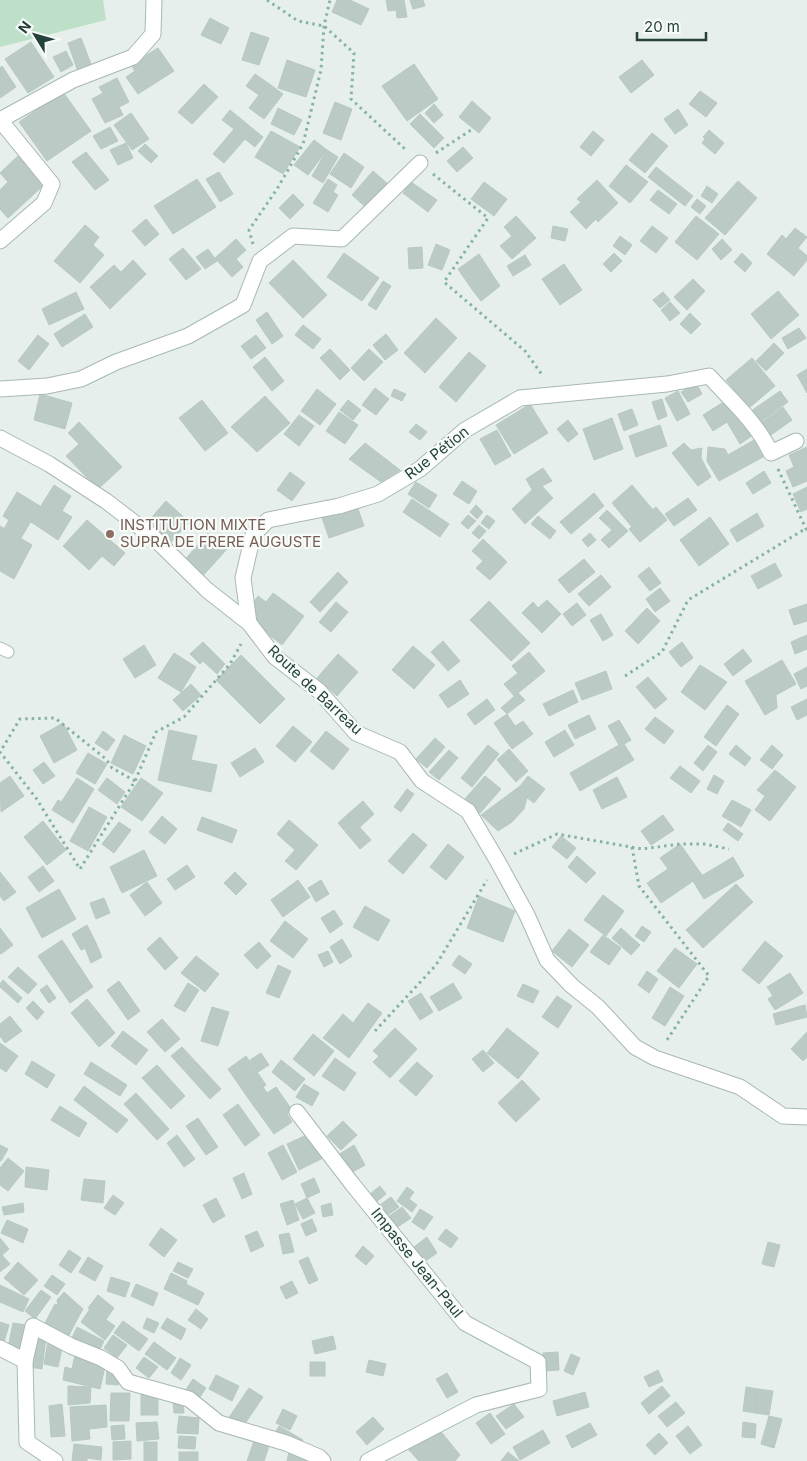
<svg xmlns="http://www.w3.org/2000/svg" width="807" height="1461" viewBox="0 0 807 1461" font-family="Inter,sans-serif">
<rect width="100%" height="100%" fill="#e6efeb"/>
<path fill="#bfe0c8" d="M0 0H103L106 20 0 47Z"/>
<g fill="#bbcac4" stroke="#b8c9c2">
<path d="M337 0H350L369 9 361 25 332 12Z"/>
<path d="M386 0H404L407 17 397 18 396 10 388 11Z"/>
<path d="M410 0H423L425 6 413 9Z"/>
<path d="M210 18 229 28 221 44 201 35Z"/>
<path d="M251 32 269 38 259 65 242 60Z"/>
<path d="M81 38 91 64 77 69 68 43Z"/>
<path d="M31 42 54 77 28 93 5 59Z"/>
<path d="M158 48 174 71 138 94 126 77 135 71 131 65Z"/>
<path d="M66 51 73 65 61 72 53 57Z"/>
<path d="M287 60 315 70 306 97 278 88Z"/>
<path d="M642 60 654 75 631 93 619 77Z"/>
<path d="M414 64 438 99 407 121 382 86Z"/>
<path d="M2 66 16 87 0 98V68Z"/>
<path d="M255 74 268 83 259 95 246 86Z"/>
<path d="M117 78 129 102 119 107 123 115 105 123 92 99 103 93 99 87Z"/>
<path d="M268 83 283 94 264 119 249 108Z"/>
<path d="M204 84 218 97 192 124 178 112Z"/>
<path d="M700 91 717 103 706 117 689 104Z"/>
<path d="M63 92 91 131 47 161 19 122Z"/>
<path d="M472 101 491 118 479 133 459 117Z"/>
<path d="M335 102 352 109 341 140 323 133Z"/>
<path d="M434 104 443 115 434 123 425 113Z"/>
<path d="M278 108 302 120 294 135 271 124Z"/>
<path d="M678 109 688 125 675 134 664 119Z"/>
<path d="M230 110 263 137 255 147 245 139 224 163 213 154 234 129 222 120Z"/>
<path d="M131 113 149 139 132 150 114 125Z"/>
<path d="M420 114 444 138 434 148 410 124Z"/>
<path d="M110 127 118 141 101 149 93 136Z"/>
<path d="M709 130 724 143 715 154 702 143 705 139 703 137Z"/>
<path d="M271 131 300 147 283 174 255 157Z"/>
<path d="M593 131 604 140 591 156 580 147Z"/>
<path d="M652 133 668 146 645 173 629 160Z"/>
<path d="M314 140 327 150 308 175 294 165Z"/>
<path d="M126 143 133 158 118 165 110 150Z"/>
<path d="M145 144 158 156 151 163 138 151Z"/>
<path d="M463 147 473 158 457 172 447 161Z"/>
<path d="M327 150 338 157 323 183 312 176Z"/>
<path d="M86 152 109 180 95 190 72 162Z"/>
<path d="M344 153 364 167 351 188 330 174Z"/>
<path d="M20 154 46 183 8 218 0 209V190L8 182 0 173Z"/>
<path d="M626 165 648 182 630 203 609 186Z"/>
<path d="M656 167 693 196 685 206 648 177Z"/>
<path d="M373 171 389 185 368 209 352 195Z"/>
<path d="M219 172 233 194 220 202 206 179Z"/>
<path d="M197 179 216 207 173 234 154 206Z"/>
<path d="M328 179 337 185 333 192 338 195 328 212 313 203Z"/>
<path d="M597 180 618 203 598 222 596 219 586 229 570 212 581 202 577 199Z"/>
<path d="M738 181 757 198 725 235 705 218Z"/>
<path d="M411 182 437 200 428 212 403 193Z"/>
<path d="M484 182 507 199 494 216 471 199Z"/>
<path d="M707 186 718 194 712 203 701 196Z"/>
<path d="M658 190 677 204 669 214 650 200Z"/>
<path d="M293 194 304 205 290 219 279 208Z"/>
<path d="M697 199 706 206 700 214 691 207Z"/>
<path d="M516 216 536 238 512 259 500 246 512 236 504 227Z"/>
<path d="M696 216 719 234 697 260 675 242Z"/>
<path d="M146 219 159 234 145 246 132 231Z"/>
<path d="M85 225 99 237 93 245 104 255 80 283 54 261Z"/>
<path d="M553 226 568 229 565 241 551 238Z"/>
<path d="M652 226 668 238 656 253 640 241Z"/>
<path d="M795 228 807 237 798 248 807 256V260L794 276 767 254 782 235 786 239Z"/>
<path d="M620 236 632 245 625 255 613 246Z"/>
<path d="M236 239 246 250 236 259 243 267 232 277 215 258Z"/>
<path d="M722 239 732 250 721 260 712 249Z"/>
<path d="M436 244 450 250 442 270 428 265Z"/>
<path d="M422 247 423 268 409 269 408 248Z"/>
<path d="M183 248 201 269 186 280 169 259Z"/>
<path d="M208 249 217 261 205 269 196 257Z"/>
<path d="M344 253 379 278 362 301 327 277Z"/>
<path d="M614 253 622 261 611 272 603 264Z"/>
<path d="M742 253 752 263 745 272 734 262Z"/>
<path d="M479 254 492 274 471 288 458 269Z"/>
<path d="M525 255 531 265 513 276 507 266Z"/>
<path d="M133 260 146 274 110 309 90 287 114 265 121 272Z"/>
<path d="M293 260 327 295 303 318 269 283Z"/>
<path d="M564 264 582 290 560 305 542 279Z"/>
<path d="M492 274 500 286 481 301 471 288Z"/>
<path d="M693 279 705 291 687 310 674 297Z"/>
<path d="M383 281 391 286 376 310 368 305Z"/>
<path d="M778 291 799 315 771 339 751 314Z"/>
<path d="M76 292 84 309 49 325 42 309Z"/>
<path d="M663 292 670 300 660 308 653 300Z"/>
<path d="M670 302 680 313 670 321 661 310Z"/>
<path d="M267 312 283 336 272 344 256 320Z"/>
<path d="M690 313 701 324 691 334 680 324Z"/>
<path d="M85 314 93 327 62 347 54 334Z"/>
<path d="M436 318 457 338 425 373 404 353Z"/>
<path d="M303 325 321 339 313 349 295 335Z"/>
<path d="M799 328 806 338 788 349 782 338Z"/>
<path d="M386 334 398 350 385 360 373 345Z"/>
<path d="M38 335 49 344 29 370 18 361Z"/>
<path d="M256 335 266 348 251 359 241 346Z"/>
<path d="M774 343 784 353 766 371 756 361Z"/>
<path d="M330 349 350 370 340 380 320 358Z"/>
<path d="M369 349 383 362 364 381 351 368Z"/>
<path d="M469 352 486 366 456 402 439 387Z"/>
<path d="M265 357 284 381 272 391 253 367Z"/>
<path d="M752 358 775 386 749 408 726 380Z"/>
<path d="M807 369V393L797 375Z"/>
<path d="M696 383 702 394 688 402 681 392Z"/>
<path d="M375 388 389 399 376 415 362 405Z"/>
<path d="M317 389 336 404 320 425 301 411Z"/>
<path d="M394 389 406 394 402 401 391 396Z"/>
<path d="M678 391 690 414 677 421 665 398Z"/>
<path d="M780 391 788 402 760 422 751 411Z"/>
<path d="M40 394 72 403 65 429 34 420Z"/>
<path d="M265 396 290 423 257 452 231 427Z"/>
<path d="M730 398 753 435 740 444 727 422 713 431 703 415Z"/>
<path d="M662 399 667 416 658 420 652 402Z"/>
<path d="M202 400 228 433 205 451 179 418Z"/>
<path d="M348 400 361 410 353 420 340 410Z"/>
<path d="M530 404 548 433 514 454 496 425Z"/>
<path d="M783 407 792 420 771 435 762 422Z"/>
<path d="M632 409 638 425 624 431 618 414Z"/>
<path d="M339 412 358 425 345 444 326 431Z"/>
<path d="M299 415 314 426 299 446 284 434Z"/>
<path d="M612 418 623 449 594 460 583 429Z"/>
<path d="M568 420 578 434 568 442 557 429Z"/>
<path d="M79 422 122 467 98 489 66 456 79 444 68 433Z"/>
<path d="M416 424 427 432 420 440 409 432Z"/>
<path d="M660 425 667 446 636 457 629 436Z"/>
<path d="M497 430 511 456 495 465 480 439Z"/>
<path d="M754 440 763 457 719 481 707 461 708 447 725 449 728 455Z"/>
<path d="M365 443 400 470 381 482 349 459Z"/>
<path d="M684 443 691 450 702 448 701 458 711 477 698 486 672 453Z"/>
<path d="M807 447V481L793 487 786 471 794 467 789 455Z"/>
<path d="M543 468 552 481 542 486 534 493 526 479Z"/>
<path d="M764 471 771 483 753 494 746 483Z"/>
<path d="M290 472 305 483 292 501 277 490Z"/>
<path d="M462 481 477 491 469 504 453 494Z"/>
<path d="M416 482 437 495 429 508 408 494Z"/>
<path d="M54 485 71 496 62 511 72 517 58 540 31 522Z"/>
<path d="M632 485 653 510 632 527 612 503Z"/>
<path d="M542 486 553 498 525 524 512 509 532 490 534 493Z"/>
<path d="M807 487V509L801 512 793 494Z"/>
<path d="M17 492 40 506 21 538 4 529 9 520 3 516Z"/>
<path d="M594 493 604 506 571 534 560 522Z"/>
<path d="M688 498 697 510 674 526 665 514Z"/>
<path d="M412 499 449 524 440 537 403 512Z"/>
<path d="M166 501 189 522 167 547 144 526Z"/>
<path d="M476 505 483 512 477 519 470 512Z"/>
<path d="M357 506 364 526 329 538 322 518Z"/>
<path d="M656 507 667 520 640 542 629 529Z"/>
<path d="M607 510 628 531 609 548 601 540 612 530 599 518Z"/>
<path d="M757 513 764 526 737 542 730 530Z"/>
<path d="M468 515 476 521 468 529 461 523Z"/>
<path d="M487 515 495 521 489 529 481 523Z"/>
<path d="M538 516 556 531 550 539 531 524Z"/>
<path d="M710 517 729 544 699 566 680 540Z"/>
<path d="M87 520 125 553 114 566 102 556 89 570 63 546Z"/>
<path d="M479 525 486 531 479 539 472 533Z"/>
<path d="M0 526 32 545 14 579 0 571Z"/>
<path d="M208 533 227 549 200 579 182 563Z"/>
<path d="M590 533 596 540 588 547 582 540Z"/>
<path d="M483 539 507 562 490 580 476 568 483 561 472 551Z"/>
<path d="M584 559 595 572 569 593 558 580Z"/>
<path d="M775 563 782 576 758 589 751 576Z"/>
<path d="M649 567 661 583 650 591 638 576Z"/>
<path d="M338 572 348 582 320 612 310 602Z"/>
<path d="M601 575 611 587 589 606 578 594Z"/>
<path d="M660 588 670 601 655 612 646 599Z"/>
<path d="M273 593 304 616 282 645 251 621 256 614 249 609 258 596 266 602Z"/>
<path d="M547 600 561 614 542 633 522 613 533 602 538 608Z"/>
<path d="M489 601 530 643 511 661 470 620Z"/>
<path d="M336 602 348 612 331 632 319 622Z"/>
<path d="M577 603 586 615 572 626 563 614Z"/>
<path d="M807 604V621L794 625 789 610Z"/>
<path d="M647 608 660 621 638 644 625 631Z"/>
<path d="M601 614 613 635 603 641 590 620Z"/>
<path d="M807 635V649L795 654 791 642Z"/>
<path d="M443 641 460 661 448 671 431 652Z"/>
<path d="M203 642 213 652 200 664 190 654Z"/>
<path d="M682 642 693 658 681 667 669 652Z"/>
<path d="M144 645 156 665 135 678 123 659Z"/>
<path d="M413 646 435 665 414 689 392 670Z"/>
<path d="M743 649 752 661 733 676 724 664Z"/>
<path d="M213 652 225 664 217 674 203 661Z"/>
<path d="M529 652 545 671 528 685 512 666Z"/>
<path d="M174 653 196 667 181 692 158 678Z"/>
<path d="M338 654 358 672 337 696 317 678Z"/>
<path d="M241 655 285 699 260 724 216 680Z"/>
<path d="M782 660 796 684 776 695 777 708 765 715 745 681Z"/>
<path d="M700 665 727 682 705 710 681 692Z"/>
<path d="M807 667V686L801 689 794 674Z"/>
<path d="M606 671 612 689 582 700 575 683Z"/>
<path d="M518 673 528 685 514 696 504 684Z"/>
<path d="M648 677 667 699 655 709 636 687Z"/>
<path d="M460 680 469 694 448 708 439 695Z"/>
<path d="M191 684 201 695 183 711 173 700Z"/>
<path d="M573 690 578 702 549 716 543 704Z"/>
<path d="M518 693 525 700 507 714 501 708Z"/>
<path d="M487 699 495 710 475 725 467 714Z"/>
<path d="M807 699V715L797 720 791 707Z"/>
<path d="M727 705 739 714 716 746 704 737Z"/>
<path d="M507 714 515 726 502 735 494 723Z"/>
<path d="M589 715 596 729 575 739 568 725Z"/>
<path d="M655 717 674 731 664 744 645 729Z"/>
<path d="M619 720 631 740 624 744 634 760 580 791 570 773 619 745 608 726Z"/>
<path d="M523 721 533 734 512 749 502 735Z"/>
<path d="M63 723 77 750 54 763 40 736Z"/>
<path d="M293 726 312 742 295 762 276 746Z"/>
<path d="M169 730 197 736 191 760 217 765 211 792 158 780Z"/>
<path d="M565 730 574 745 554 757 545 742Z"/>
<path d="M103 731 115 740 107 751 95 743Z"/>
<path d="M326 731 349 749 333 770 310 751Z"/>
<path d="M124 735 146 746 133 774 111 763Z"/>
<path d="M435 738 445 747 427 768 416 759Z"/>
<path d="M488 745 499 754 472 787 461 778Z"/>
<path d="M708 745 717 752 703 771 694 763Z"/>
<path d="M736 745 751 758 745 766 729 754Z"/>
<path d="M772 745 783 755 772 769 760 760Z"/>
<path d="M255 748 264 762 240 777 231 763Z"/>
<path d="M509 749 528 771 516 782 497 760Z"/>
<path d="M449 750 458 758 439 780 429 772Z"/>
<path d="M88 753 107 764 95 784 76 773Z"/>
<path d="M44 762 55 776 43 784 33 770Z"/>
<path d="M680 766 700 781 691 793 670 778Z"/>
<path d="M775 770 796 787 770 821 755 810 765 796 757 790Z"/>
<path d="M714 775 724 781 717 794 707 789Z"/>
<path d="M10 776 24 796 1 812 0 783Z"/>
<path d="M485 776 501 789 480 813 464 800Z"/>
<path d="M528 776 545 789 534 803 517 790Z"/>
<path d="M617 777 627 797 602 809 593 790Z"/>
<path d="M77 778 94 789 80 812 62 801Z"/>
<path d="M107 778 125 792 117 804 98 790Z"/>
<path d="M141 778 163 793 142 821 121 807Z"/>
<path d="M520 786 517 790 527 797 524 809 512 822 498 831 481 815Z"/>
<path d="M407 789 414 794 401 812 394 807Z"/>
<path d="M58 800 80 812 73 823 52 810Z"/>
<path d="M732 800 751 810 741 827 722 816Z"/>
<path d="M363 801 374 814 360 827 348 814Z"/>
<path d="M89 807 107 817 88 851 70 841Z"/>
<path d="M348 814 371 840 360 849 338 823Z"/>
<path d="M663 815 674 830 651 845 641 831Z"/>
<path d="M162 816 177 829 165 844 149 832Z"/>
<path d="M202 817 237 830 232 843 197 830Z"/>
<path d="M289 820 318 845 296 870 285 861 295 850 277 834Z"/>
<path d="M43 821 66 850 47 865 24 837Z"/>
<path d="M119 822 131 830 114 853 102 844Z"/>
<path d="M728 823 743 834 738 841 723 830Z"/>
<path d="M413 833 427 845 403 874 388 861Z"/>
<path d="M561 836 576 848 567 859 552 847Z"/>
<path d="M448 844 464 857 446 880 430 867Z"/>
<path d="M680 844 702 875 661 903 647 883 668 869 660 858Z"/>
<path d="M144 850 157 876 122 893 110 867Z"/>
<path d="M577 856 596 873 586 883 568 867Z"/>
<path d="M733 857 744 876 704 899 693 881Z"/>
<path d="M187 865 195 877 175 890 167 879Z"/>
<path d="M43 866 54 881 39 892 28 877Z"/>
<path d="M0 872 16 892 4 901 0 896Z"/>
<path d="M235 872 247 884 236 895 224 883Z"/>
<path d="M298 880 310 897 283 917 271 900Z"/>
<path d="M321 880 329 894 316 902 308 888Z"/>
<path d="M147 882 162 903 145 916 130 895Z"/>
<path d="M736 884 753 902 703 948 686 930Z"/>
<path d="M59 889 76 919 42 938 26 908Z"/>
<path d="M603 895 624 911 606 936 584 920Z"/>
<path d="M479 896 515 911 503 942 467 928Z"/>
<path d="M104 898 110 913 96 919 90 903Z"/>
<path d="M365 906 390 920 378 941 353 927Z"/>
<path d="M334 910 343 924 330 933 321 918Z"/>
<path d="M285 921 308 939 293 958 270 941Z"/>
<path d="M87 925 96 943 81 950 72 934Z"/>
<path d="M642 926 651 932 644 942 635 936Z"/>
<path d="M0 928 13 945 1 954 0 953Z"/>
<path d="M621 928 640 945 631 955 612 938Z"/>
<path d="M569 929 589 945 572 967 552 951Z"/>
<path d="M603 935 621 948 609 965 590 952Z"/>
<path d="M160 937 178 958 165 970 147 949Z"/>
<path d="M342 939 352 956 340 964 330 947Z"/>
<path d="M62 940 93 987 70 1003 38 956Z"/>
<path d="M765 941 783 956 759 984 742 970Z"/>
<path d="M259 942 271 956 257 969 244 955Z"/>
<path d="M96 943 102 957 91 963 85 948Z"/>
<path d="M675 948 697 964 679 988 657 971Z"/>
<path d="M328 951 333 962 324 967 318 955Z"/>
<path d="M459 955 472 964 465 974 452 965Z"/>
<path d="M196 956 219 974 205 992 181 973Z"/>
<path d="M278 965 291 971 279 998 266 993Z"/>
<path d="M18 967 37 984 28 994 8 977Z"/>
<path d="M647 971 658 979 649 993 638 985Z"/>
<path d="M790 973 796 982 773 996 767 987Z"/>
<path d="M3 980 22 998 18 1003 0 987V984Z"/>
<path d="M119 981 140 1011 128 1020 107 990Z"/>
<path d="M796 982 803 993 775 1010 768 999Z"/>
<path d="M188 983 199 990 185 1012 174 1006Z"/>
<path d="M453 983 462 998 439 1011 430 997Z"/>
<path d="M523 984 539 991 533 1003 517 996Z"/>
<path d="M47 985 56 998 49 1003 40 990Z"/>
<path d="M670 987 684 996 665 1026 652 1018Z"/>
<path d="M421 993 433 1012 420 1020 408 1001Z"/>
<path d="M557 996 572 1006 558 1028 542 1017Z"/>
<path d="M87 999 115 1033 99 1047 71 1013Z"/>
<path d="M33 1001 44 1012 37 1020 26 1008Z"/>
<path d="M368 1003 382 1013 349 1058 335 1047Z"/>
<path d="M805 1005 807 1017 776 1025 773 1014Z"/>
<path d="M212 1007 229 1012 218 1046 201 1041Z"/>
<path d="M343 1014 354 1024 335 1047 323 1038Z"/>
<path d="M10 1016 22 1031 5 1043 0 1036V1024Z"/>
<path d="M162 1019 180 1039 165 1052 147 1032Z"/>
<path d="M395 1028 417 1049 390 1078 373 1062 379 1056 373 1051Z"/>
<path d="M507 1028 539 1053 518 1079 487 1053Z"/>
<path d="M123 1031 148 1050 136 1065 111 1046Z"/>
<path d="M807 1032V1057L803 1061 791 1049Z"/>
<path d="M313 1034 334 1051 314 1076 293 1059Z"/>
<path d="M0 1043 18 1056 6 1072 0 1068Z"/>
<path d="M182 1047 221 1089 210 1099 171 1056Z"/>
<path d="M483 1050 494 1063 483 1072 472 1059Z"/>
<path d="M261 1053 269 1065 258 1072 250 1060Z"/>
<path d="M246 1056 266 1085 248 1098 228 1069Z"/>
<path d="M335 1058 356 1073 344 1091 322 1076Z"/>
<path d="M281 1060 305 1079 295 1091 272 1072Z"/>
<path d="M32 1061 55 1075 47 1088 25 1074Z"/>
<path d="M91 1062 127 1085 120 1096 84 1074Z"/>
<path d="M417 1062 433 1076 416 1096 399 1081Z"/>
<path d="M157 1065 185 1096 171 1109 142 1078Z"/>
<path d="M522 1080 540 1099 516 1122 498 1103Z"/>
<path d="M304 1084 319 1093 312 1106 296 1097Z"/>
<path d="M84 1086 128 1120 117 1133 74 1100Z"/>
<path d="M263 1087 267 1093 276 1087 292 1110 287 1114 292 1122 274 1134 248 1098Z"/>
<path d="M136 1093 169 1129 157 1140 124 1104Z"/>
<path d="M238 1104 260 1135 245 1146 223 1115Z"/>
<path d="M60 1106 87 1123 79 1137 51 1120Z"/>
<path d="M198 1118 218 1147 206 1155 186 1126Z"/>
<path d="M343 1121 357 1135 341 1150 327 1136Z"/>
<path d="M311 1133 323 1158 299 1170 287 1144Z"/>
<path d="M177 1135 195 1159 184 1167 167 1143Z"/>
<path d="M0 1145 8 1149 1 1161H0Z"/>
<path d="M283 1145 297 1172 282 1180 268 1153Z"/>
<path d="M354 1145 365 1165 349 1174 338 1155Z"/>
<path d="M8 1158 24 1171 8 1191 0 1185V1168Z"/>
<path d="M26 1167 49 1170 47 1190 25 1187Z"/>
<path d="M244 1173 252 1194 242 1199 233 1178Z"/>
<path d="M314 1178 320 1192 307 1198 301 1184Z"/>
<path d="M84 1179 105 1181 103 1203 81 1200Z"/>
<path d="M380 1186 386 1194 376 1202 370 1194Z"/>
<path d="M407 1187 414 1192 409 1199 417 1205 412 1212 397 1201Z"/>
<path d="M113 1195 124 1203 115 1215 104 1208Z"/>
<path d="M391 1197 399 1207 385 1217 377 1207Z"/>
<path d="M216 1198 225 1216 213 1223 203 1205Z"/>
<path d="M307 1198 315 1213 303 1219 295 1204Z"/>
<path d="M293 1200 299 1220 287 1225 280 1204Z"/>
<path d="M23 1203 24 1212 4 1215 2 1207Z"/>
<path d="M331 1203 333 1215 323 1217 321 1206Z"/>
<path d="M402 1207 411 1218 396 1228 388 1217Z"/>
<path d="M420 1209 433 1217 424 1230 412 1222Z"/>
<path d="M312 1219 317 1231 306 1236 301 1224Z"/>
<path d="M7 1220 28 1229 23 1243 1 1233Z"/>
<path d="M161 1228 177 1240 164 1257 149 1245Z"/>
<path d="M446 1229 458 1238 451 1248 438 1239Z"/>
<path d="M257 1231 264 1246 251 1252 245 1236Z"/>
<path d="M289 1233 294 1252 283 1254 279 1235Z"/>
<path d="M427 1237 437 1253 424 1262 414 1247Z"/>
<path d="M0 1238 9 1249 2 1255 10 1264 0 1272Z"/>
<path d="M768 1242 780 1245 774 1267 762 1264Z"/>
<path d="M363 1246 374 1256 366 1265 355 1256Z"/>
<path d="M69 1250 81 1258 71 1273 59 1265Z"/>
<path d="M88 1257 103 1266 95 1281 79 1272Z"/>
<path d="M308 1257 318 1280 309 1284 299 1261Z"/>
<path d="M18 1262 38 1280 24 1295 4 1278Z"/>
<path d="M178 1262 193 1269 188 1278 173 1271Z"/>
<path d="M171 1273 187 1281 186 1284 204 1293 198 1305 164 1289Z"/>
<path d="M52 1275 65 1284 57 1295 44 1286Z"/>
<path d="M111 1277 130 1283 125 1297 107 1291Z"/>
<path d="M292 1281 298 1293 286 1299 280 1287Z"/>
<path d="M136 1284 158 1293 153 1306 131 1296Z"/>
<path d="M0 1285 29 1299 23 1312 0 1302Z"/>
<path d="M41 1290 51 1297 35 1319 25 1311Z"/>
<path d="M64 1292 83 1309 79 1316 58 1305 57 1300Z"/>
<path d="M98 1295 114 1308 105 1321 88 1308Z"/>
<path d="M55 1304 79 1316 67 1339 43 1327Z"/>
<path d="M90 1309 115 1326 105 1340 81 1322Z"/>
<path d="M196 1309 208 1319 201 1329 188 1320Z"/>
<path d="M147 1318 159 1323 154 1333 143 1328Z"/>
<path d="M167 1318 186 1329 181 1340 161 1328Z"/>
<path d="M123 1321 148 1339 139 1351 114 1333Z"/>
<path d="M0 1322 9 1325 4 1342 0 1339Z"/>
<path d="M13 1323 26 1325 21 1351 8 1348Z"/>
<path d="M77 1327 104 1341 97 1355 70 1342Z"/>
<path d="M113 1335 127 1345 117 1358 104 1348Z"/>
<path d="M333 1336 336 1349 315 1354 312 1341Z"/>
<path d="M34 1337 46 1338 42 1369 29 1367Z"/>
<path d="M48 1341 62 1348 58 1367 44 1364Z"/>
<path d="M154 1342 176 1358 167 1370 145 1354Z"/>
<path d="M558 1352 559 1370 544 1371 543 1353Z"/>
<path d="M571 1354 580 1358 573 1375 564 1371Z"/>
<path d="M75 1355 106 1362 100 1389 63 1380 65 1367 72 1369Z"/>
<path d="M144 1357 158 1367 149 1378 136 1368Z"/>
<path d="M180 1358 191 1365 181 1380 171 1373Z"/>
<path d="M369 1360 386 1364 383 1376 366 1372Z"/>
<rect x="310" y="1362" width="15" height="14"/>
<path d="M107 1370 119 1371 118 1385 106 1384Z"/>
<path d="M658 1370 663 1381 649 1387 644 1377Z"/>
<path d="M447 1373 458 1392 447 1398 436 1379Z"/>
<path d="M216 1375 239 1386 232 1401 209 1389Z"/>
<path d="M193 1379 206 1388 198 1400 185 1391Z"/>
<path d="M68 1386 91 1387 90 1403 68 1405Z"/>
<path d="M662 1386 670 1396 649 1414 641 1403Z"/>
<path d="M746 1387 758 1389 755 1413 743 1411Z"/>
<path d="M249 1388 263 1397 242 1428 228 1419Z"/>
<path d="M758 1389 773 1391 769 1415 755 1413Z"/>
<rect x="141" y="1392" width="17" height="23"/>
<path d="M585 1392 589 1407 557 1416 553 1401Z"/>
<path d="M111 1393H130L129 1421H110Z"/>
<path d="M173 1401H183L184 1413H174Z"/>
<path d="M676 1402 685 1413 667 1427 658 1416Z"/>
<path d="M62 1404 65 1436 51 1437 49 1406Z"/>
<path d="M514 1404 524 1417 506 1429 496 1416Z"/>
<path d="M106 1405 107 1427 89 1429 90 1439 72 1441 70 1407Z"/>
<path d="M283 1409 297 1416 290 1430 276 1423Z"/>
<path d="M490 1413 505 1434 491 1444 476 1423Z"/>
<path d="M179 1416 199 1418 198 1434 177 1433Z"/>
<path d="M769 1416 782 1419 774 1448 761 1444Z"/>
<path d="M373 1417 384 1429 367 1445 356 1432Z"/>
<path d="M157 1422 159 1439 137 1441 136 1423Z"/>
<path d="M743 1422 756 1424 755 1438 742 1437Z"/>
<path d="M590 1423 597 1435 572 1448 566 1436Z"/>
<path d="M124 1425 125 1439 112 1440 111 1426Z"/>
<path d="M279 1426 303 1440 299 1447 275 1433Z"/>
<path d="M688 1426 702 1445 690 1454 676 1436Z"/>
<path d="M438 1428 460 1455 455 1461H419L407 1448Z"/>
<path d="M543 1430 550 1443 520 1460 513 1447Z"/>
<path d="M659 1433 668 1443 655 1455 646 1445Z"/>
<path d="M179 1436 196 1437 195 1449 178 1448Z"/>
<path d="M131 1441V1459L113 1460V1442Z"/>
<path d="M254 1441 269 1446 264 1461H247Z"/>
<rect x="144" y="1442" width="13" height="19"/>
<path d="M74 1444 102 1447 101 1460 87 1458V1461H72Z"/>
<rect x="179" y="1452" width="19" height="9"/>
<path d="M289 1452 312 1461H287Z"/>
<path d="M508 1452 519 1461H501Z"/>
</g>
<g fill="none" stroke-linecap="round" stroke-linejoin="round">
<defs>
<path id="lane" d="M0 648 8 652"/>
<g id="street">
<path d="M0 241 44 203 52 184 0 120 73 80 133 57 153 34 154 0"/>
<path d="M0 389 47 386 81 379 116 362 188 336 243 305 260 261 293 236 342 239 420 163"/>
<path d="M0 438 49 464 106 501 153 537 207 590 249 623 275 657 319 691 356 733 400 752 422 781 468 811 498 862 527 915 547 960 572 986 598 1007 635 1047 655 1058 740 1087 783 1116 807 1117"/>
<path d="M249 623 243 578 253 535 268 520 339 506 378 494 420 469 465 430 520 398 667 384 709 376C731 400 757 423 771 453L796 441"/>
<path d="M297 1112 353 1185 465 1323 538 1362 539 1389 476 1405 368 1461"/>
<path d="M0 1348 25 1361 27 1442 55 1461"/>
<path d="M25 1361 33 1326 71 1346 101 1358 118 1368 128 1382 189 1399 219 1423 286 1443 319 1457 323 1461"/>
</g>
</defs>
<use href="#lane" stroke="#a8b8b2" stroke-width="13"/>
<use href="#street" stroke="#a8b8b2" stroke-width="17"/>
<g stroke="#86b3a5" stroke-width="3" stroke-dasharray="2.5 4" stroke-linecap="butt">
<path d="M267 0 298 21 324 26 354 53 351 99 406 150"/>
<path d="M436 153 471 130"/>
<path d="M433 174 488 218 444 282 525 351 543 376"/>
<path d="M253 244 249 230 277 189 303 144 321 70 324 26 330 0"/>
<path d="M778 469 807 531"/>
<path d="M625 676 662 652 688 600 805 529"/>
<path d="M135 781 112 768 106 759 55 718 20 719 0 752 36 798 80 869 135 781 156 732 184 717 230 664 241 644"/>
<path d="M632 847 639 886 709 976 665 1043"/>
<path d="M514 854 557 834 642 849 680 844H704L729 849"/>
<path d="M375 1031 436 965 487 880"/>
</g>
<use href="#lane" stroke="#fff" stroke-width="11"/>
<use href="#street" stroke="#fff" stroke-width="15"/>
</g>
<circle fill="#8d6e63" stroke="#f7fbf9" stroke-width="2" cx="110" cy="534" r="5"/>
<g text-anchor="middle" stroke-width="4.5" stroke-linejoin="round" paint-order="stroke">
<g font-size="15" fill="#24423a" stroke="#f7fbf9">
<text transform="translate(437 453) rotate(-38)" y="5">Rue Pétion</text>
<text transform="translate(315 690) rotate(43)" y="5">Route de Barreau</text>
<text transform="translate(417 1263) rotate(51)" y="5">Impasse Jean-Paul</text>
</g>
<g font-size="15" fill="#785e54" stroke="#f7fbf9" text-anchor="start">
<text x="120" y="530">INSTITUTION MIXTE<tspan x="120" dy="17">SUPRA DE FRERE AUGUSTE</tspan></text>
</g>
</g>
<g transform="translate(35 35) rotate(307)" stroke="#f7fbf9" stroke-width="4" paint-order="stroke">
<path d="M0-4L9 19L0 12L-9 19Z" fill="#24423a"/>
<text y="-8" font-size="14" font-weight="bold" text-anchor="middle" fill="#24423a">N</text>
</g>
<path d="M637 32v8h69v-8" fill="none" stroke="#24423a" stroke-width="2.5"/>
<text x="644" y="32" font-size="15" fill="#24423a" stroke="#f7fbf9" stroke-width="4" paint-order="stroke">20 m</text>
</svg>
